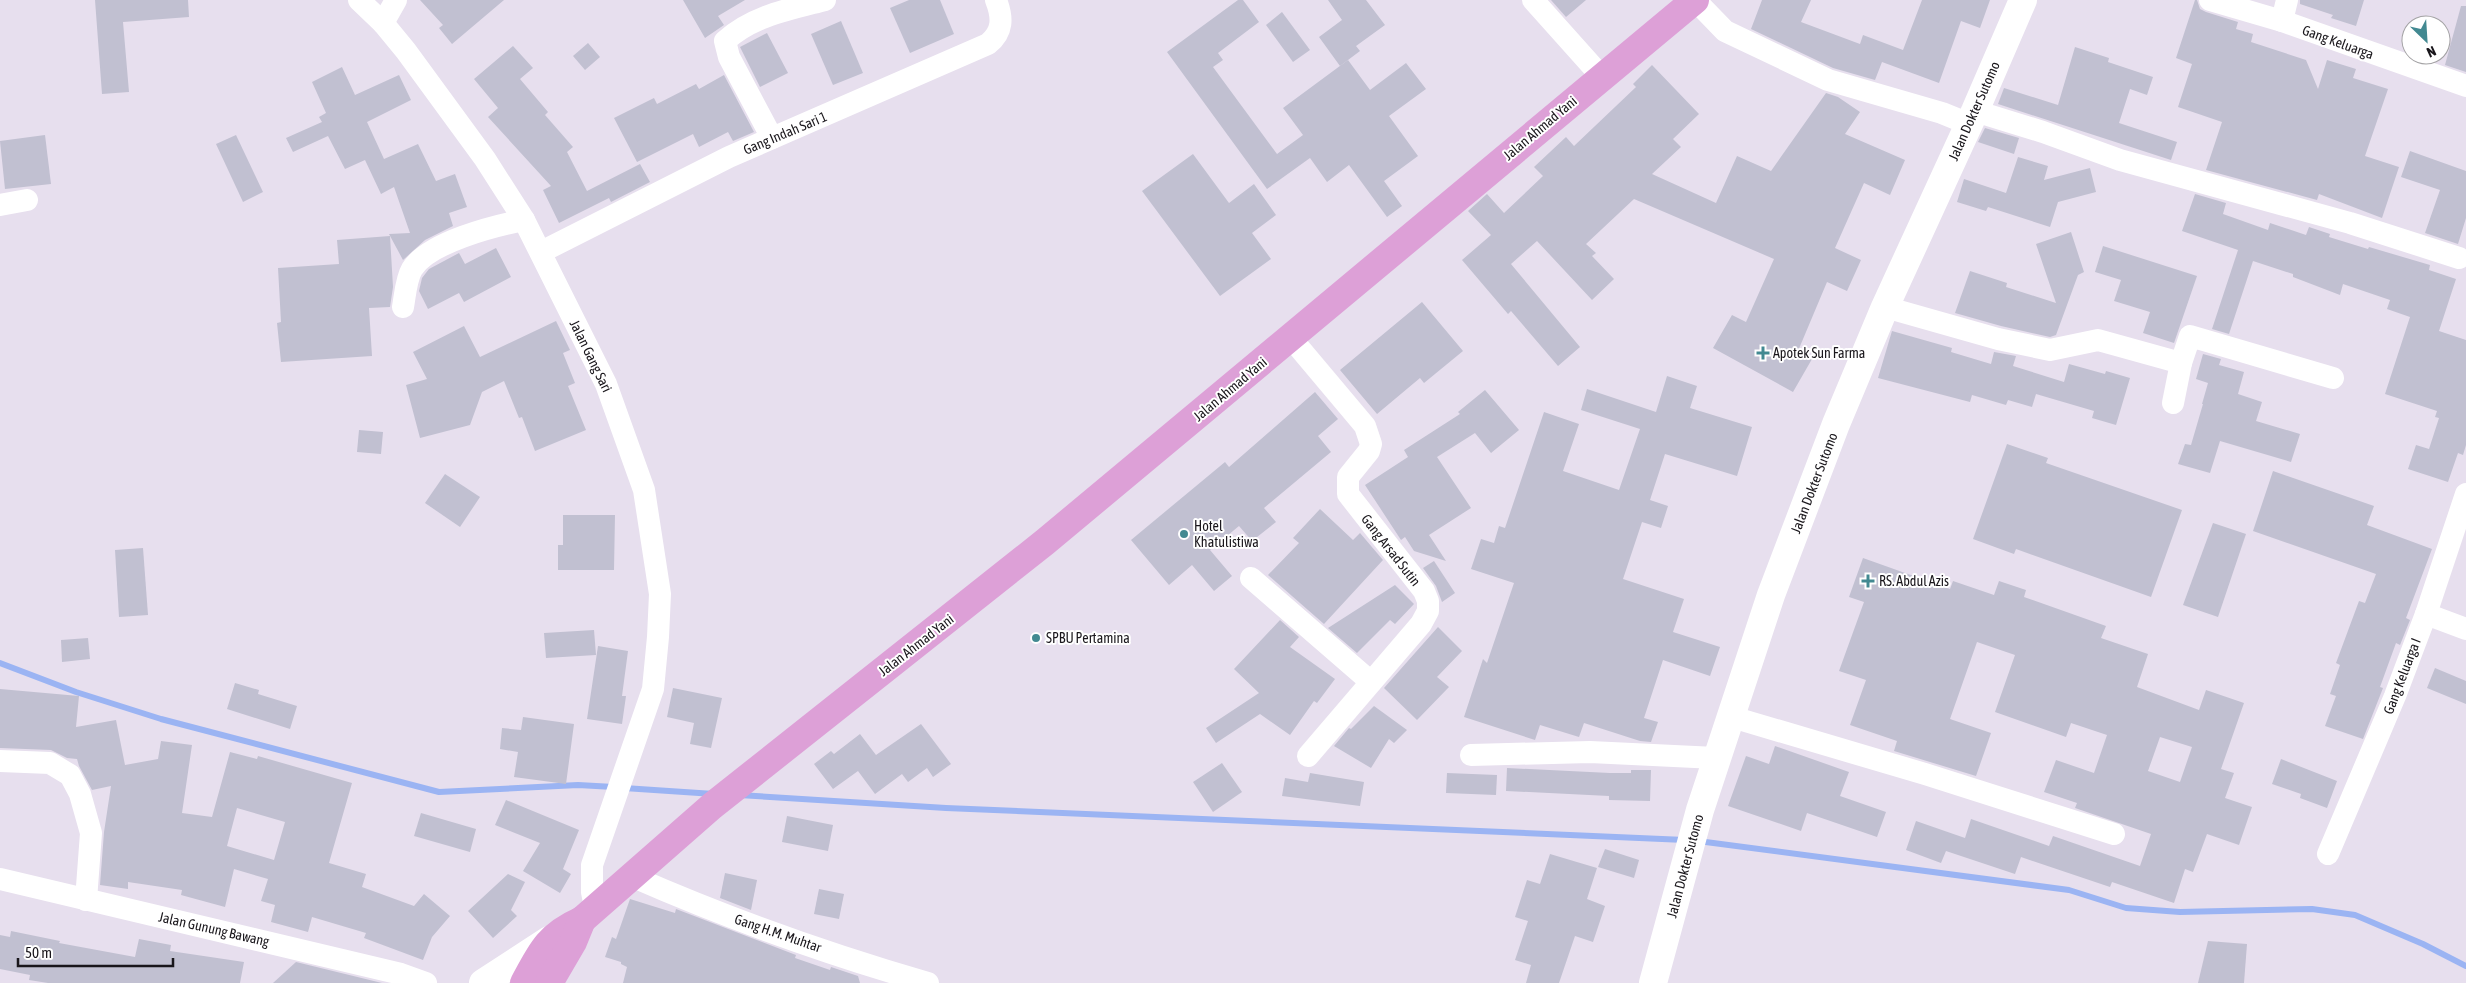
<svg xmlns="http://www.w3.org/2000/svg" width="2466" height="983" viewBox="0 0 2466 983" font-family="'Asap Condensed',sans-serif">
<rect width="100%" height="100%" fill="#e7dfee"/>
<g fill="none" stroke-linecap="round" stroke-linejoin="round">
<g stroke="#9bb4f3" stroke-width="6">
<path d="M0 663 76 692 161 719 439 792 578 785 614 787"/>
<path d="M624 788 714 794"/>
<path d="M739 795 946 808 1685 840"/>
<path d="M1698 841 2069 890 2126 908 2180 912 2312 909 2355 915 2423 944 2466 966"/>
</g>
</g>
<g fill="#c1c0d1" fill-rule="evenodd">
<path d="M95 0H188L189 17 123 22 129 92 102 94Z"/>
<path d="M420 0H504L452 44 439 28 443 25Z"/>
<path d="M683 0H745L718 16 724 25 705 38Z"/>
<path d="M909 0H940L954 34 910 53 890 8Z"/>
<path d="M1238 0H1243L1259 22 1218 53 1223 60 1213 67 1277 154 1303 135 1283 108 1348 60 1370 90 1406 63 1426 89 1389 116 1418 156 1384 181 1402 206 1387 217 1349 165 1327 182 1310 158 1267 189 1167 52Z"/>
<path d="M1328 0H1366L1385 25 1356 46 1360 51 1340 66 1319 37 1342 20Z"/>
<path d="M1551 0H1586L1566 17Z"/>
<path d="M1762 0H1811L1801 22 1860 44 1863 35 1903 50 1922 0H1990L1980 28 1961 21 1939 83 1882 62 1875 80 1833 68 1751 29Z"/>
<path d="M2195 0H2197L2200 9 2206 12 2238 22 2236 29 2253 34 2251 42 2306 60 2318 89 2327 60 2356 69 2353 78 2388 89 2365 156 2399 167 2382 218 2319 194 2317 200 2206 170 2222 122 2178 107 2192 64 2176 58Z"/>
<path d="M2300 0H2364L2356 26 2331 18 2333 15 2300 4Z"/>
<path d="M2461 6H2466V72L2445 65Z"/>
<path d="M1282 12 1310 50 1293 62 1266 25Z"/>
<path d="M841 21 863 73 833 85 811 34Z"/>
<path d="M767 33 788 73 760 87 740 47Z"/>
<path d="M588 43 600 57 585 70 573 56Z"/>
<path d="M513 46 533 68 520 79 548 112 545 115 573 147 567 152 587 191 640 164 650 182 611 202 609 198 559 223 543 190 551 186 488 117 498 108 474 79Z"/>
<path d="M2075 47 2109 58 2108 62 2153 77 2147 95 2130 89 2119 123 2177 142 2171 160 1998 104 2004 88 2058 105Z"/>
<path d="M1652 65 1699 114 1673 139 1681 147 1652 174 1716 203 1737 156 1771 171 1826 93 1838 97 1860 112 1845 134 1905 160 1890 195 1864 183 1835 248 1861 260 1847 291 1827 282 1798 351 1812 359 1793 392 1713 348 1732 315 1746 322 1774 259 1634 199 1586 244 1596 253 1592 256 1614 279 1592 300 1537 241 1511 264 1580 347 1558 366 1511 311 1508 314 1462 260 1491 235 1468 211 1487 194 1504 213 1543 176 1534 167 1566 137 1574 146 1636 87 1633 84Z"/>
<path d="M342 67 355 95 399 75 411 100 367 122 384 159 418 144 436 181 455 174 467 207 449 213 453 226 425 240 403 260 389 234 410 233 394 187 381 194 365 160 345 169 328 136 293 152 286 138 322 122 319 117 326 113 312 82Z"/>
<path d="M724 75 754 132 733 141 728 132 699 147 693 134 637 162 614 118 654 98 657 104 696 84 699 89Z"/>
<path d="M1985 128 2019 138 2014 154 1978 142Z"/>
<path d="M45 135 51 184 5 189 0 141Z"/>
<path d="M236 135 263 192 243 202 216 144Z"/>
<path d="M2410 151 2466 171V218L2458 244 2425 233 2440 190 2401 177Z"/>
<path d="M1193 154 1229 203 1254 184 1276 215 1252 233 1271 259 1220 296 1142 191Z"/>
<path d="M2018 157 2048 166 2044 180 2090 168 2096 192 2058 202 2050 227 1988 207 1986 211 1957 202 1964 179 2006 193Z"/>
<path d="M2195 194 2226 203 2223 214 2268 230 2270 223 2306 235 2309 227 2330 234 2329 237 2368 249 2369 247 2430 265 2429 270 2456 279 2439 331 2466 340V445L2463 455 2458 453 2448 482 2408 469 2416 445 2429 449 2439 418 2435 417 2437 411 2385 394 2410 317 2387 309 2390 300 2343 284 2340 295 2293 277V274L2253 261 2229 334 2212 329 2238 250 2182 231Z"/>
<path d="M2071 232 2084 272 2078 275 2056 335 2050 337 2001 326 1955 313 1970 271 2007 283 2006 287 2056 303 2036 244Z"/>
<path d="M390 236 393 287 390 307 369 308 372 356 281 362 277 323 281 322 278 268 339 264 337 240Z"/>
<path d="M2103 246 2197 276 2174 343 2143 333 2150 312 2114 301 2121 280 2095 272Z"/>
<path d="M496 248 511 277 464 302 459 293 428 309 419 291 422 278 429 269 459 253 465 264Z"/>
<path d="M1422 302 1463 351 1424 383 1420 378 1377 414 1340 370Z"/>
<path d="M556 321 570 350 563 353 575 383 568 386 586 430 535 451 522 417 519 418 504 381 482 392 470 425 420 438 406 385 427 379 413 352 464 326 480 357Z"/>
<path d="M1892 331 1952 348 1951 352 1991 364 1994 352 2016 356 2013 366 2064 382 2069 364 2105 374 2106 371 2130 378 2116 425 2092 418 2094 411 2036 394 2032 407 2008 400 2006 405 1972 395 1970 402 1878 378Z"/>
<path d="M2203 354 2221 359 2219 365 2244 372 2238 394 2262 402 2256 421 2300 434 2291 462 2220 441 2210 473 2178 464 2185 444 2191 445 2203 404H2202L2208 383 2196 379Z"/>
<path d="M1667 376 1697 386 1690 408 1752 427 1737 476 1665 454 1650 500 1668 506 1661 528 1642 522 1623 579 1684 599 1673 632 1720 647 1710 676 1663 660 1644 718 1658 722 1651 742 1640 741 1584 723 1579 737 1540 725 1535 740 1464 717 1483 659 1487 663 1514 583 1471 569 1481 539 1494 543 1499 526 1505 528 1544 412 1579 424 1563 471 1619 490 1640 429 1581 410 1587 389 1656 412Z"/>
<path d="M1485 390 1519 430 1491 453 1475 433 1437 457 1471 508 1429 535 1446 561 1414 551 1405 537 1401 540 1365 485 1408 457 1404 450 1460 414 1458 412Z"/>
<path d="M1315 392 1338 419 1318 436 1331 452 1264 508 1276 522 1252 541 1239 526 1210 550 1232 576 1214 591 1192 565 1169 585 1131 540 1225 462 1229 467Z"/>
<path d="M359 430 383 432 381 454 357 452Z"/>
<path d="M2007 444 2048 458 2046 463 2182 510 2151 597 2016 549 2014 554 1973 539Z"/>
<path d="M2273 471 2374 506 2367 525 2432 549 2406 618 2410 620 2400 645 2396 643 2380 687 2383 688 2363 739 2325 726 2336 696 2330 694 2340 665 2336 663 2359 601 2365 603 2376 574 2253 531Z"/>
<path d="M445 474 480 497 460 527 425 503Z"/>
<path d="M1320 509 1353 540 1360 533 1383 560 1324 624 1268 575 1299 543 1293 538Z"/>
<path d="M563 515H615L614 570H558V545H563Z"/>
<path d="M2213 523 2246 534 2218 617 2183 605Z"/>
<path d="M143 548 148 615 119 617 115 550Z"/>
<path d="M1863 558 1950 589 1953 581 1994 595 1999 581 2026 590 2024 597 2106 626 2101 638 2148 654 2137 687 2199 710 2206 690 2244 703 2221 769 2234 773 2225 798 2252 807 2239 845 2207 834 2193 872 2185 869 2174 903 2112 882 2110 887 2021 857 2015 874 1946 851 1941 863 1906 850 1916 821 1965 838 1971 819 2049 846 2053 836 2140 866 2151 834 2075 808 2077 803 2044 792 2056 760 2094 773 2107 735 2071 723 2066 737 1995 712 2015 655 1977 642 1950 719 1991 733 1976 776 1894 751 1897 741 1850 725 1866 680 1839 671 1864 602 1849 597ZM2160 737 2192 747 2180 782 2148 771Z"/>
<path d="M1434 561 1455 593 1442 602 1436 586 1423 568Z"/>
<path d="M1395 585 1414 604 1395 624 1390 620 1357 653 1328 628Z"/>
<path d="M1280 620 1299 637 1290 647 1335 679 1317 703 1314 701 1290 735 1260 714 1216 743 1206 728 1259 693 1234 669Z"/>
<path d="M1438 627 1462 651 1437 677 1449 687 1417 720 1384 688Z"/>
<path d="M594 630 596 655 546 658 544 633Z"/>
<path d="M88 638 90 659 62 662 61 640Z"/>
<path d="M598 646 628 651 622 696H626L622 724 587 719Z"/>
<path d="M2435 668 2466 681V704L2427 688Z"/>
<path d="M235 683 259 690 258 694 297 706 290 729 227 709Z"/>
<path d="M673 688 722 698 711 748 690 744 694 723 667 717Z"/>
<path d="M0 689 79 696 76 727 116 720 125 765 158 759 161 741 192 745 182 813 212 817 230 752 257 759 258 756 352 783 329 863 366 874 362 887 414 906 424 894 450 916 432 937 423 960 364 938 366 933 312 917 308 932 271 922 275 905 261 901 268 879 234 869 225 907 181 895 182 890 128 882V889L100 885 104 832 111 786 92 790 79 766 77 759 67 758 51 750 0 748ZM237 808 285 822 274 860 227 846Z"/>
<path d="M1374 706 1407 730 1394 743 1389 739 1371 768 1334 746 1349 728 1351 729Z"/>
<path d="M523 717 574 724 566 784 514 777 518 752 500 749 502 728 521 730Z"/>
<path d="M921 724 951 764 933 777 927 768 908 782 902 774 875 794 858 771 833 789 814 764 831 751 834 754 860 734 876 755Z"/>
<path d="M1775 746 1849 772 1840 796 1886 812 1877 837 1807 813 1801 831 1728 806 1746 756 1769 764Z"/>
<path d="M2281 759 2337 781 2327 808 2300 798 2301 794 2272 784Z"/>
<path d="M1222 763 1242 792 1213 812 1193 782Z"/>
<path d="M1507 768 1610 773H1631V770H1651L1650 801 1609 800V796L1506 791Z"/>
<path d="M1310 773 1364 782 1360 806 1282 796 1285 778 1308 782Z"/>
<path d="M1447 773 1497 775 1496 795 1446 793Z"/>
<path d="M506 800 579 830 563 869 571 874 560 893 523 871 540 843 495 825Z"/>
<path d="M421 813 476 829 470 852 414 836Z"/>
<path d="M787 816 833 825 828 851 782 842Z"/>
<path d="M1605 849 1639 860 1634 878 1598 867Z"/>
<path d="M1550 854 1597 868 1587 899 1605 906 1593 942 1575 936 1559 983H1526L1531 965 1515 960 1528 921 1515 917 1527 880 1540 884Z"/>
<path d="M725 873 757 880 751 910 720 898Z"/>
<path d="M508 874 525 882 511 910 517 916 493 938 468 911Z"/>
<path d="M819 889 844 894 839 919 814 914Z"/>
<path d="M630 899 675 913 676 909 796 955 795 958 830 970 831 967 858 976 860 983H623L627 967 621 964V962L605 957 612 937 616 939Z"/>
<path d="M11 931 60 941 59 943 135 957 139 939 171 945 170 951 244 962 240 983H48L29 980 30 975 0 969V935L10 937Z"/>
<path d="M2208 941 2247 944 2244 983H2198Z"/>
<path d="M296 962 382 983H273Z"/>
</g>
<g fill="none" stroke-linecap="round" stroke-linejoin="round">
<g stroke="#fff" stroke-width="22">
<path d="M359 0 383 23 406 51 485 159 524 220 606 384 644 490 660 594 658 637 653 689 592 865V892L595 907"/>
<path d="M1533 0 1601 76"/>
<path d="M1695 0 1725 31 1828 80 1942 113 1969 124"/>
<path d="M2210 0 2282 21 2466 86"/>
<path d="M2282 21 2287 0"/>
<path d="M383 23 396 0"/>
<path d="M1975 111 2043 132 2120 160 2350 223 2459 258"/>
<path d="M772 138 729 57 725 41C752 16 790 9 825 0"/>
<path d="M0 205 27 200"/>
<path d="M541 252 729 157 988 44C1003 32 1003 18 996 0"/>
<path d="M403 307C405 296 406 279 412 269 429 242 494 226 524 220"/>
<path d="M1885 307 1998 339 2050 350 2098 340 2181 363 2190 336 2333 378"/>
<path d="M1291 338 1365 426 1371 444 1369 451 1348 477V494L1424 591 1428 601V611L1421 624 1308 756"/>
<path d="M2173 403 2181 363"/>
<path d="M1251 578 1371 682"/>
<path d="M2426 614 2466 629"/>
<path d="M1732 717 1925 774 2114 834"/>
<path d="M1471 755 1590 752 1716 758"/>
<path d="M0 761 50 763 70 775 80 794 91 833 86 900"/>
<path d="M2328 854 2395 696 2426 614 2466 494"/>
<path d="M631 876C727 918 827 954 928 983"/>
<path d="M0 879 401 974 426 983"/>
</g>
<g stroke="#fff" stroke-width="28">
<path d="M483 983 549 940 554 941"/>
<path d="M1653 983 1700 810 1771 595 1836 424 1885 307 1975 111 2023 0"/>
</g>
<g stroke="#dda0d7" stroke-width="28">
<path d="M524 983C541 951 548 935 582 920L712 806 1045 542 1695 0"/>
<path d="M549 983 573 942 582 920"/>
</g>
</g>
<g fill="#428991" stroke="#fff" stroke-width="2">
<path d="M1760.5 345.5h5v5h5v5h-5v5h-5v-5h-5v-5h5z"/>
<circle cx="1184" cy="534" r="5"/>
<path d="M1865.5 573.5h5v5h5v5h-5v5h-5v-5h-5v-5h5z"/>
<circle cx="1036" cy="638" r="5"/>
</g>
<g text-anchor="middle" stroke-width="4" stroke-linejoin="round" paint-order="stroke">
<g font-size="14" fill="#19161b" stroke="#fff">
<text transform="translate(2338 42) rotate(20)" y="5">Gang Keluarga</text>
<text transform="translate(1974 111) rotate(-66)" y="5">Jalan Dokter Sutomo</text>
<text transform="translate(1540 128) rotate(-40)" y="5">Jalan Ahmad Yani</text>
<text transform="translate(785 133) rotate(-23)" y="5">Gang Indah Sari 1</text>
<text transform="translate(591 356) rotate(64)" y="5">Jalan Gang Sari</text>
<text transform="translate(1230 389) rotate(-40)" y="5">Jalan Ahmad Yani</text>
<text transform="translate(1814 483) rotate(-69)" y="5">Jalan Dokter Sutomo</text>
<text transform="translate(1391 550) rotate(52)" y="5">Gang Arsad Sutin</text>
<text transform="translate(916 645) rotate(-38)" y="5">Jalan Ahmad Yani</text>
<text transform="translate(2402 676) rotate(-69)" y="5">Gang Keluarga I</text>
<text transform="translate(1685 866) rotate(-75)" y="5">Jalan Dokter Sutomo</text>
<text transform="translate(214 929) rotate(13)" y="5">Jalan Gunung Bawang</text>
<text transform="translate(778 933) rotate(19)" y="5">Gang H.M. Muhtar</text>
</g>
<g font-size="14" fill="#19161b" stroke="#fff" text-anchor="start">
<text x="1773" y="358">Apotek Sun Farma</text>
<text x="1194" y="531">Hotel<tspan x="1194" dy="16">Khatulistiwa</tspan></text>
<text x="1879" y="586">RS. Abdul Azis</text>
<text x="1046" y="643">SPBU Pertamina</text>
</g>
</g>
<g transform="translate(2426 40) rotate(155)"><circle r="24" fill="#ffffff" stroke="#a3a2a4"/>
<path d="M0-4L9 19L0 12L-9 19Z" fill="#428991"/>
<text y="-8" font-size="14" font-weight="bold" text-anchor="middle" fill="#19161b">N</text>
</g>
<path d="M18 958v8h155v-8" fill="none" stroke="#19161b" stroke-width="2.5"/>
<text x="25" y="958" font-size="15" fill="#19161b" stroke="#ffffff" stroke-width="4" paint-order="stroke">50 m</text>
</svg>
